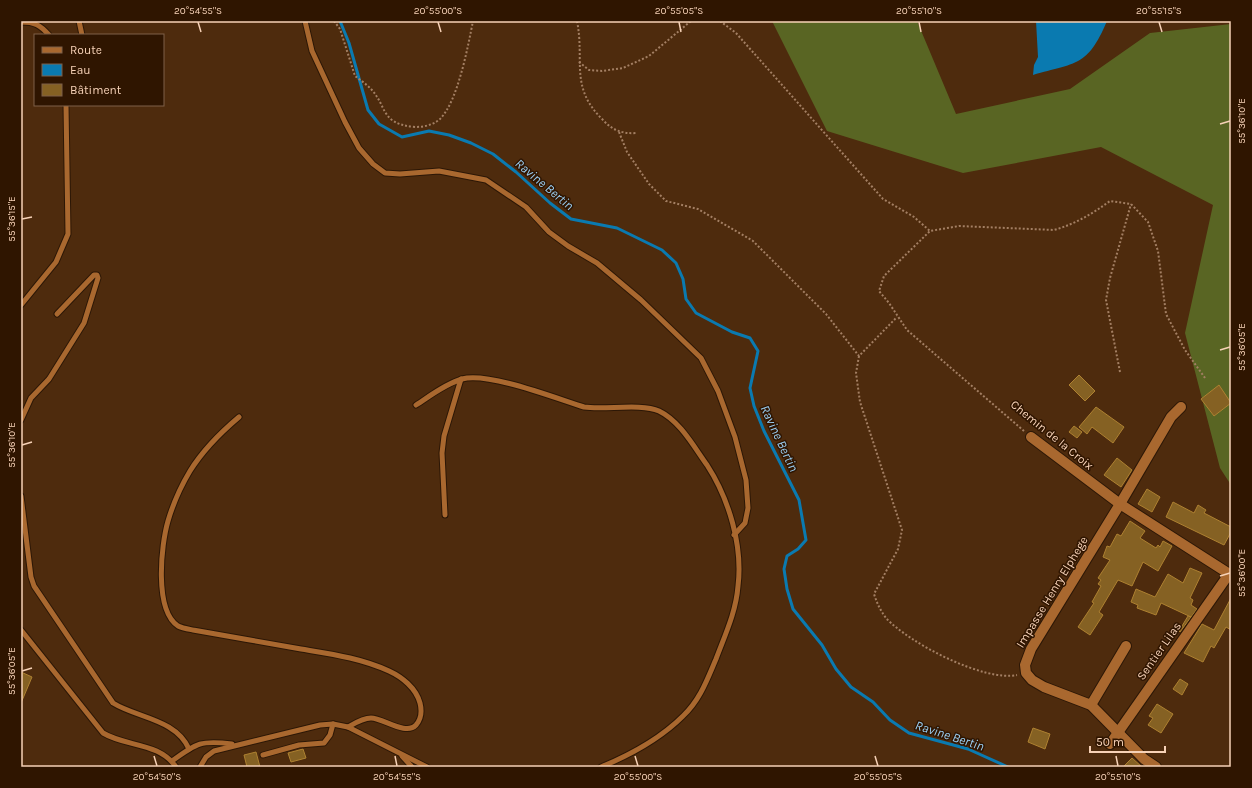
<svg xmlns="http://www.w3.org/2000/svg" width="1252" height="788" viewBox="0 0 1252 788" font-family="Karla,sans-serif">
<rect width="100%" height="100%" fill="#4e2b0d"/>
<path fill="#596523" d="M772 21H917L956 114 1070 89 1150 33 1231 24V485L1220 468 1185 333 1213 205 1101 147 963 173 827 131Z"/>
<path fill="#0a7ab0" d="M1036 21H1107C1087 68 1076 62 1033 75L1034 65 1038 57Z"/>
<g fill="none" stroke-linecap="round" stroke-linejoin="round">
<path stroke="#0a7ab0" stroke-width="3" d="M340 21 349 43 368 110 379 124 402 137 429 131 449 135 471 143 493 154 516 172 550 203 571 219 617 228 662 250 676 263 683 279 686 299 696 313 732 332 750 338 758 351 750 388 754 406 764 431 799 500 806 540 798 549 787 556 784 569 787 589 793 609 822 645 836 669 851 687 873 702 890 720 909 733 968 749 1008 767"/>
</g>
<g fill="#856123" stroke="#ae8131">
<path d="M1079 375 1095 391 1085 401 1069 385Z"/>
<path d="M1219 385 1231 403 1214 416 1201 399Z"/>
<path d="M1096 407 1124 427 1113 443 1092 427 1087 434 1079 427Z"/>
<path d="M1074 426 1082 432 1077 438 1069 432Z"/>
<path d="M1117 458 1132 470 1121 487 1104 475Z"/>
<path d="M1147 489 1160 497 1152 512 1138 504Z"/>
<path d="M1173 502 1194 513 1198 505 1206 510 1204 513 1231 527V532L1224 545 1166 517Z"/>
<path d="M1130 521 1145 531 1140 538 1156 548 1158 545 1160 547 1163 541 1172 546 1158 571 1143 562 1132 586 1118 580 1099 612 1103 615 1090 635 1078 627 1094 603 1092 602 1101 586 1098 584 1101 580 1098 578 1110 560 1103 557 1107 546 1110 547 1117 534 1121 536Z"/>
<path d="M1190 568 1202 573 1190 598 1193 600 1191 605 1197 609 1191 617 1161 603 1156 615 1137 608 1138 605 1131 602 1136 589 1155 597 1168 574 1183 583Z"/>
<path d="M1231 598V630L1226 627 1214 648 1211 646 1203 662 1184 653 1202 624 1214 630Z"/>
<path d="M1188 616 1191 617 1180 632 1179 631Z"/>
<path d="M21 672 32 677 21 703Z"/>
<path d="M1180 679 1188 684 1182 695 1173 689Z"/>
<path d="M1157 704 1173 714 1161 733 1148 725 1153 718 1149 716Z"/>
<path d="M1033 728 1050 734 1045 749 1028 742Z"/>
<path d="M303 749 306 758 291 762 288 753Z"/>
<path d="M256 752 260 767H247L244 755Z"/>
<path d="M1132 758 1142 767H1123Z"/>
</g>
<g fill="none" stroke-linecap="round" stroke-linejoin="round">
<defs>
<g id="service">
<path d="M79 21 82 35"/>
<path d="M305 21 312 51 345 122 359 148 373 164 385 173 400 174 439 171 486 180 526 207 549 232 568 246 597 263 641 300 701 358 718 391 735 437 746 480 748 508 745 523 734 535"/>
<path d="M21 22C35 22 40 25 49 35"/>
<path d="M21 305 56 262 68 234 66 105"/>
<path d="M416 405C430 396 445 384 462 379 489 372 555 398 584 407 605 410 641 403 659 411 680 421 694 447 707 465 729 499 743 546 738 586 736 612 725 635 716 659 707 680 700 700 683 716 661 738 630 755 601 767"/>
<path d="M239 417C220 433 203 450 190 471 181 486 173 504 168 521 161 545 154 610 178 626 182 628 188 629 193 630 229 636 265 643 301 649 331 654 361 658 389 671 402 677 416 688 420 703 422 711 422 718 416 725 406 736 383 718 371 718 363 718 355 723 348 727"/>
<path d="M21 420 31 398 49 379 84 323 98 278 97 275H94L57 314"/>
<path d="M21 496 31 577 34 586 113 703C137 718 176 719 189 749"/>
<path d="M445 515 442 453 444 436 461 379"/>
<path d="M21 630 103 733C126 747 159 742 176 767"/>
<path d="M263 755 299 745 324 743 330 735 333 724"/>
<path d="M402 756 412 767"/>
<path d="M172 761C197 743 201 740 232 744"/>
<path d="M200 767 206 757 214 751 320 725 333 724 348 727 427 767"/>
</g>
<g id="minor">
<path d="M1031 437 1120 504 1231 575"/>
<path d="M1091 705 1126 646"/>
<path d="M1110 744 1229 574"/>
<path d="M1156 767 1144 759 1091 705 1044 687 1032 680 1026 673 1025 665 1031 649 1120 504 1171 417 1181 407"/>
</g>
</defs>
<use href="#service" stroke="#2c1706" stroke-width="7"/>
<use href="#minor" stroke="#2c1706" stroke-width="12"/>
<g stroke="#a37f63" stroke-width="2" stroke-dasharray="2 2" stroke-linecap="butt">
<path d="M334 21 340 29 355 76C363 82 372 88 377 97 382 104 384 114 392 120 399 125 406 126 415 127 424 127 433 125 440 119 458 101 468 46 473 21"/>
<path d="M577 21C585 61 569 87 603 120 612 130 622 134 636 133"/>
<path d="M720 21 736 33 883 199 914 217 930 231"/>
<path d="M579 62 589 70 602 71 623 68 649 56 691 21"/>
<path d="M619 132 627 152 649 184 666 201 698 209 753 241 826 314 859 356 897 317"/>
<path d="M859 356 856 373 860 402 902 530 898 549 874 594C877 603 880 610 886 618 909 643 984 682 1017 675"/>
<path d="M1120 372 1106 300 1110 278 1131 204"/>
<path d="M1024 431 907 330 889 303 879 291 884 276 930 231 959 226 1054 230C1075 224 1092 214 1110 201L1131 204 1148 222 1158 251 1166 314 1185 350 1205 378"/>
</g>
<use href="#service" stroke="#a9682f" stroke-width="5"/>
<use href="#minor" stroke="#a9682f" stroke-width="10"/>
</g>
<path fill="none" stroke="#f7d2b7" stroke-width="1.5" d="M198 22 201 32M438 22 441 32M679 22 681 32M919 22 921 32M1159 22 1162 32M1220 124 1230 121M22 219 32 217M1220 350 1230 347M22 445 32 442M1220 576 1230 573M22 671 32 668M154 756 157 766M395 756 397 766M635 756 638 766M875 756 878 766M1116 756 1118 766"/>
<g text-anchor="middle" stroke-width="3" stroke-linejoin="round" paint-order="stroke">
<g font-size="12" fill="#f7d2b7" stroke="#2f1500">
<text transform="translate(1052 435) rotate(39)" y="4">Chemin de la Croix</text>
<text transform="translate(1052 592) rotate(-59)" y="4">Impasse Henry Elphege</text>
<text transform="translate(1159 651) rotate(-55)" y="4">Sentier Lilas</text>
</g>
<g font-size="13" font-style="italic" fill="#9acdf0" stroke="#2f1500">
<text transform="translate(545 184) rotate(40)" y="5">Ravine Bertin</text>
<text transform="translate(780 438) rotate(65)" y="5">Ravine Bertin</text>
<text transform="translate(950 735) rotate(18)" y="5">Ravine Bertin</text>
</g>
</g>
<rect width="1252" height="788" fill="none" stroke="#2f1500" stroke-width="44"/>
<rect x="34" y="34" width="130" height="72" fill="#2f1500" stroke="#7f6149"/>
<rect x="42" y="47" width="20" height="6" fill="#a9682f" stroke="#7f6149"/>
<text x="70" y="54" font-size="12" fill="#f7d2b7">Route</text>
<rect x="42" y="64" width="20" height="12" fill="#0a7ab0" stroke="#7f6149"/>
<text x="70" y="74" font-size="12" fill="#f7d2b7">Eau</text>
<rect x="42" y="84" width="20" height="12" fill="#856123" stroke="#7f6149"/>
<text x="70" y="94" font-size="12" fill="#f7d2b7">Bâtiment</text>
<path d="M1090 746v6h75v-6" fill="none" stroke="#f7d2b7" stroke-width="2"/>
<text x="1096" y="746" font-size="12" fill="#f7d2b7" stroke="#2f1500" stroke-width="3" paint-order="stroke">50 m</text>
<rect x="22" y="22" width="1208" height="744" fill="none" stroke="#f7d2b7" stroke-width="1.5"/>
<g font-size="10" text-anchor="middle" fill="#f7d2b7">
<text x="198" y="14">20°54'55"S</text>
<text x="438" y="14">20°55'00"S</text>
<text x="679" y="14">20°55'05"S</text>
<text x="919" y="14">20°55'10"S</text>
<text x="1159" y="14">20°55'15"S</text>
<text transform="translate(1241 121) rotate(-90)" y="4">55°36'10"E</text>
<text transform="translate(11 219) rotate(-90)" y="4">55°36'15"E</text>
<text transform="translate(1241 347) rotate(-90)" y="4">55°36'05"E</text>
<text transform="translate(11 445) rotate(-90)" y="4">55°36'10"E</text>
<text transform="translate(1241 573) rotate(-90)" y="4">55°36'00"E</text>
<text transform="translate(11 671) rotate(-90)" y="4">55°36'05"E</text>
<text x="157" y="780">20°54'50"S</text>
<text x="397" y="780">20°54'55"S</text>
<text x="638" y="780">20°55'00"S</text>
<text x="878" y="780">20°55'05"S</text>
<text x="1118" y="780">20°55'10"S</text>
</g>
</svg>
